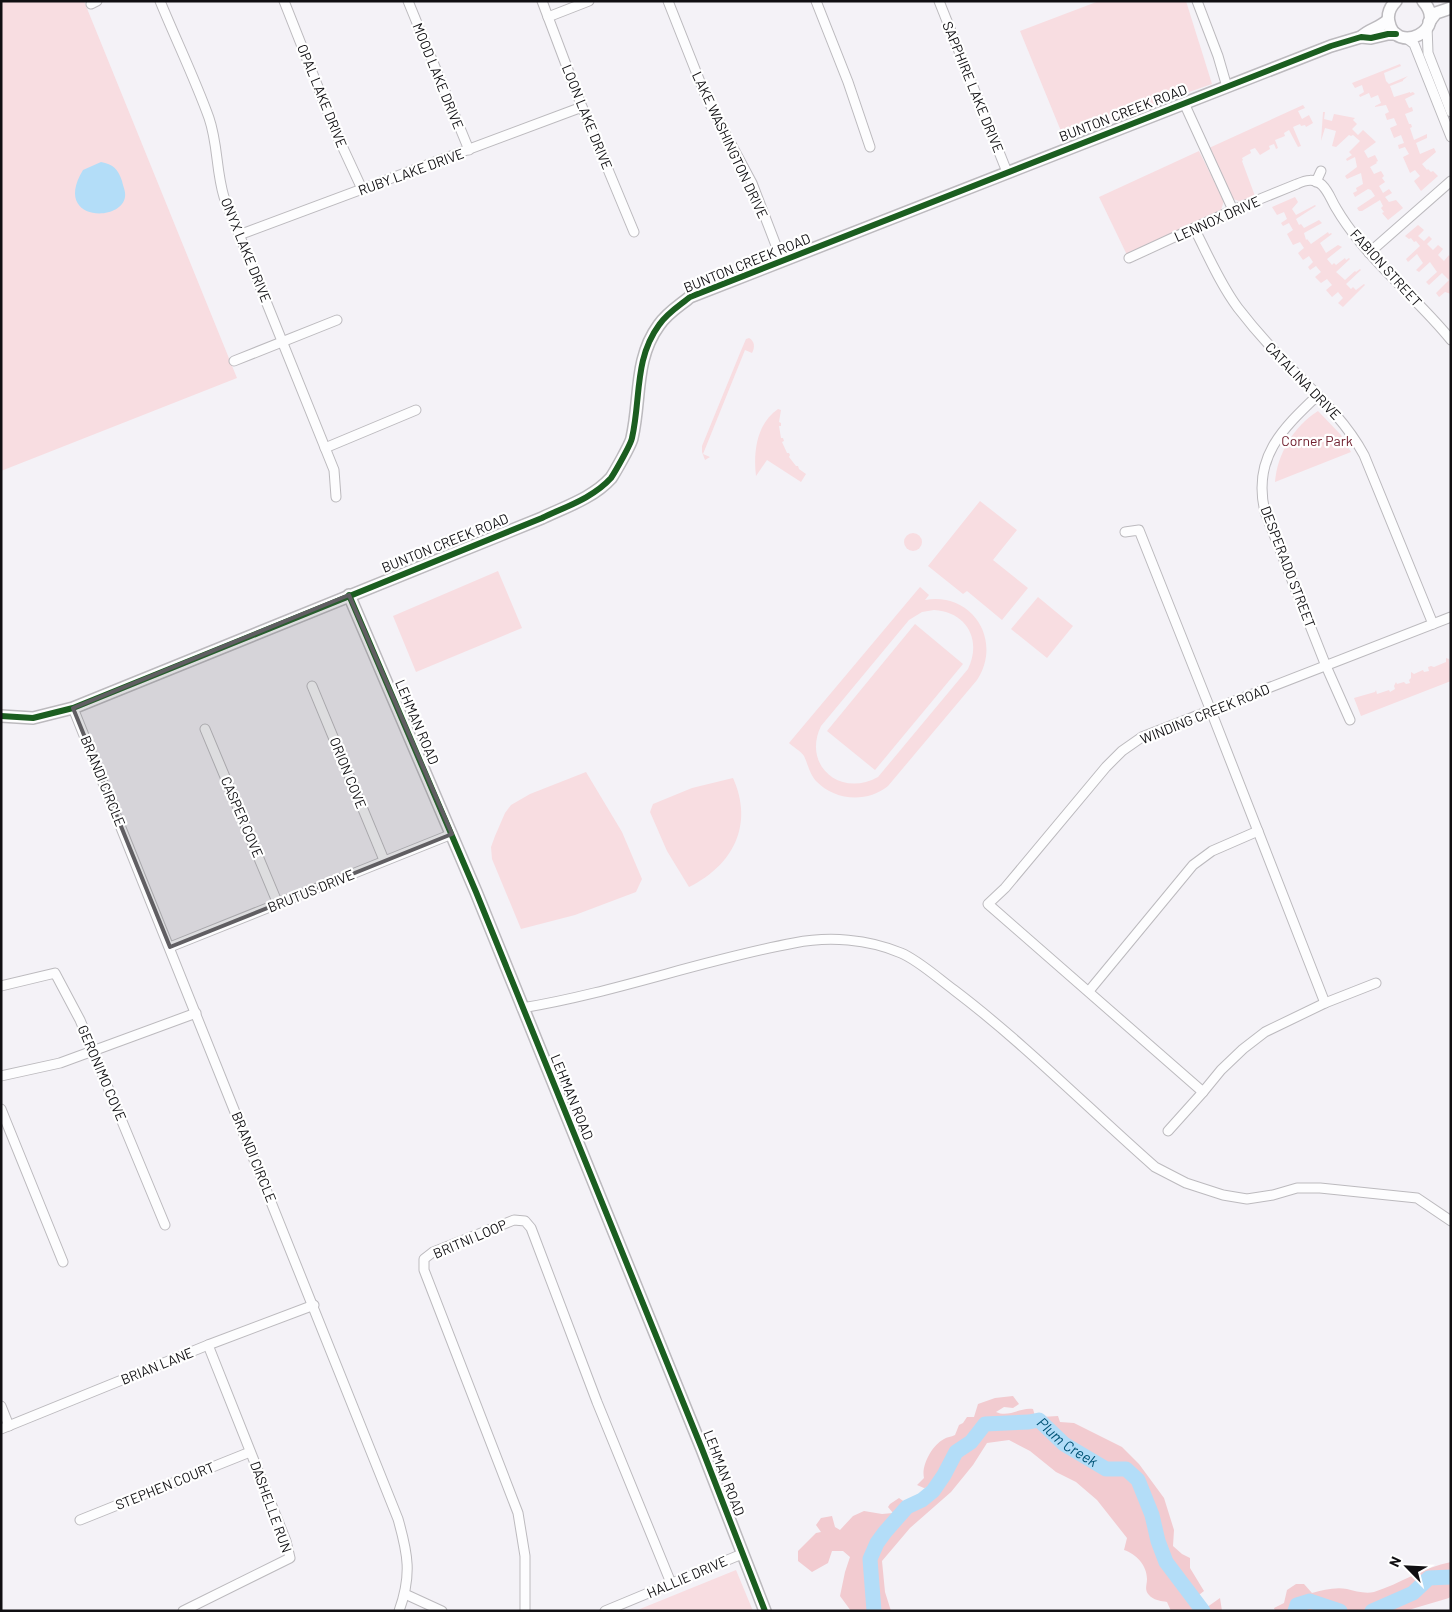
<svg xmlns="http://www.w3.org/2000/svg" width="1452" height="1612" viewBox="0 0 1452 1612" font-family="Barlow,sans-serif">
<rect width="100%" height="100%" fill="#f4f2f7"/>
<g fill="#f8dde1" fill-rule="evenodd">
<path d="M1 1H84L237 378 1 471Z"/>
<path d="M1099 1H1186L1212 84 1063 136 1020 31Z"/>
<path d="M1400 64 1401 66 1384 73 1386 81 1389 84 1408 76 1403 80V81L1390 86 1394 97 1410 92V93L1413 92 1415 94 1405 99 1409 108 1412 107 1413 111 1405 114 1409 124H1411L1412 127 1410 128 1414 140 1427 134V138L1416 143 1420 154 1434 148 1436 152 1422 164 1427 170 1428 169 1431 172 1433 171 1438 176 1421 191 1414 181 1420 176 1415 170 1410 173 1403 157 1409 154 1405 147 1399 149 1398 145 1404 143 1401 135 1394 138 1390 128 1397 125 1394 118 1387 120 1385 114 1389 112 1386 105 1375 107V106L1381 103 1378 95 1371 98 1369 93 1360 97 1359 95 1364 92 1362 85 1355 88 1352 83Z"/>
<path d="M1303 105 1305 108 1298 111 1302 119 1309 115 1313 123 1306 127 1305 125 1301 126 1300 124 1293 127 1301 146 1298 147 1289 130 1284 133 1285 136 1275 140 1278 148 1276 149 1274 144 1269 146 1270 149 1260 155 1255 148 1250 150 1251 153 1242 158 1243 160 1242 161 1255 196 1242 202 1233 199 1209 148Z"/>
<path d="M1323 112H1325L1324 119 1332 121 1334 114 1355 118 1353 120 1357 124 1352 129 1358 135 1363 130 1376 142 1364 151 1368 158 1375 155 1378 161 1376 162 1377 163 1370 167 1374 174 1381 171 1384 176 1382 178 1385 182 1379 186 1383 193 1389 189 1392 193 1385 197 1389 202 1396 200 1403 208 1388 220 1382 213 1384 212 1381 208 1383 206 1380 200 1362 211H1359L1357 208 1375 196 1371 190 1368 189 1355 197 1353 193 1357 191 1356 188 1363 184 1361 173 1347 179 1345 176 1357 167 1355 157 1347 161 1346 159 1352 155 1349 152 1360 141 1353 135 1351 136 1349 135 1336 147 1332 146 1336 131 1325 128 1321 141Z"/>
<path d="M1199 151 1224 201 1221 210 1207 218 1127 255 1099 197Z"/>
<path d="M1295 197 1298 202 1292 209 1296 215 1315 205 1316 206 1296 219 1299 225 1301 224 1304 228 1319 220 1322 223 1304 233 1306 240 1307 239 1311 244 1328 232 1329 234 1331 233 1332 234 1320 243 1326 253 1338 245 1342 247 1327 259 1332 265 1334 263 1336 265 1345 258 1346 260 1349 258 1350 259 1336 272 1345 280 1355 271 1356 272 1360 269 1361 270 1346 284 1351 289 1353 287 1356 290 1364 284 1365 285 1343 307 1338 303 1343 298 1338 292 1332 297 1326 290 1332 285 1327 279 1321 283 1315 277 1321 272 1316 266 1310 270 1308 267 1313 262 1309 256 1303 260 1298 253 1304 248 1300 242 1293 245 1287 234 1293 230 1289 223 1283 226 1281 223 1287 219 1284 212 1277 215 1272 207Z"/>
<path d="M1418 225 1424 230 1418 236 1424 241 1429 236 1432 239 1427 244 1433 250 1438 245 1443 249 1438 255 1444 261 1449 255 1451 258V294L1445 292 1439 297 1436 293 1449 280 1442 273 1429 285 1426 282 1437 272 1430 262 1419 272 1416 270 1423 263 1417 254 1408 262 1406 259 1420 246 1416 241 1414 242 1411 238 1409 239 1405 236Z"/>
<path d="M749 338C755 341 755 348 752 353L745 350 703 454 710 457 705 460 702 452V446L740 353 746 339Z"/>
<path d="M778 409 781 410 779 422 781 423V426H779L781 438H783L784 441 782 442 787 453H789L790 455 789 457 796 466H798L799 469 806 474 801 482 767 460 756 476C753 452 757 423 778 409Z"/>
<path d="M1318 411 1341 435 1351 452 1275 482C1277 454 1294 426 1318 411Z"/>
<path d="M980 501 1017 530 993 560 1028 588 1002 620 967 591 963 594 928 566Z"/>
<circle cx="913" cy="542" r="9"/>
<path d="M498 571 522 628 416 672 393 616Z"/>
<path d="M920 587 929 595 925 600C972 592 1003 640 977 680L888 786C867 803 835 801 816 781 809 773 808 764 804 756 801 751 793 747 789 743ZM934 610C967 612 982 640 968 669L878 777C840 798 802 765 821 726L909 620 922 612Z"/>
<path d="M1038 597 1073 626 1047 658 1011 629Z"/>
<path d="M915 624 963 664 875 770 827 731Z"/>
<path d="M1446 658 1449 659 1451 681 1361 716 1354 698 1375 692 1376 690 1377 694 1389 690 1390 692 1395 689 1394 686 1396 682 1397 684 1404 682 1406 684 1410 683 1409 680 1411 678V672L1414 674 1423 670 1424 672 1429 671 1428 667 1431 666 1434 667 1446 662Z"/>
<path d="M586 772 622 832 642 879 636 892 575 915 521 929 492 859 491 847 495 836 505 813 511 805 530 794Z"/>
<path d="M733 778C754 825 733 865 689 887L667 851 650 812 653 804 692 788Z"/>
<path d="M736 1570 753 1611H635Z"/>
</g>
<g fill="#f2cbd0">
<path d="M1013 1396 1019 1404 1013 1408 1004 1407 996 1412C1009 1418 1020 1407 1033 1409L1035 1416C1042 1418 1049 1416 1058 1416L1060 1422 1074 1423 1122 1447 1139 1464 1164 1498 1174 1530 1173 1546 1182 1554 1190 1558V1568L1204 1591 1195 1598 1203 1610 1220 1598 1222 1611H1171L1167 1602C1161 1601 1153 1600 1149 1595 1144 1590 1147 1585 1147 1579 1147 1565 1136 1554 1124 1550L1127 1538 1097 1500 1076 1482 1056 1472 1030 1451 1009 1440 987 1443 973 1465 951 1492 910 1528 882 1561 885 1592 891 1611H851L840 1596 845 1572 850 1557 843 1551H832L828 1563 812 1572 798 1561V1551L816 1533 821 1532 816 1525 821 1518 832 1516 835 1527 840 1530 853 1516 864 1511 882 1514 893 1513 888 1507 890 1504 899 1498 906 1503 918 1498 930 1487 924 1488 917 1485 924 1478C921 1466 932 1445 944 1439 947 1437 951 1437 955 1435L959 1425 963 1423 967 1417H974L978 1404 995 1398Z"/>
<path d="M1451 1562V1595L1449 1598 1405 1611H1275L1274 1608 1284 1603 1287 1590 1296 1584H1304L1312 1593C1323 1590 1335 1587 1347 1589 1355 1591 1365 1594 1374 1592 1400 1584 1423 1567 1451 1562Z"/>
</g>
<path fill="#b3ddf8" d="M101 162C113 164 118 169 122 181 123 186 126 192 125 197 121 223 52 221 83 170Z"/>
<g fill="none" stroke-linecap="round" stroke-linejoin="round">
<g stroke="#b3ddf8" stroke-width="15">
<path id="s1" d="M874 1611 870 1559 877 1543 885 1532 907 1507 922 1500 933 1491 944 1475 956 1452 971 1442 985 1424 1029 1422 1039 1420 1064 1444 1106 1469H1126L1138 1480 1152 1515 1158 1541 1166 1562 1203 1611"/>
<path d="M1295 1611 1297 1605 1310 1601 1340 1611"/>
<path d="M1372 1611 1413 1593 1429 1578 1451 1577"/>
</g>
<defs>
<g id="minor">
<path d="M160 1C176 40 195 79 209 118 218 144 216 171 224 197L334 470 336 497"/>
<path d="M284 1 337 135 362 189"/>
<path d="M408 1 469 150"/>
<path d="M542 1 582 107 634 232"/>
<path d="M668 1 706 97 752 183 782 261"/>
<path d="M816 1 848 82 870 147"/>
<path d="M939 1 1007 172"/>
<path d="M1197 1 1218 56 1227 87"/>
<path d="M91 4 97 1"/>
<path d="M548 17 589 1"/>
<path d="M1427 26 1428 53 1451 112"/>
<path d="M1406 38 1414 44 1451 137"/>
<path d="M1184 103 1233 210"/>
<path d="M1316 182 1321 171"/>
<path d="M1194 228C1208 255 1220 284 1238 308 1248 321 1259 334 1270 346 1302 382 1341 412 1364 455L1433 624"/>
<path d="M239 235 582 107"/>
<path d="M1369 253 1451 181"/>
<path d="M1129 258 1233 210 1297 184C1306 180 1314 178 1322 185 1329 192 1331 200 1336 208 1343 220 1351 231 1360 242 1388 277 1423 305 1451 340"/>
<path d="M234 361 337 320"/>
<path d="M1318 395C1282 429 1252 458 1265 512L1326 666 1350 720"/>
<path d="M325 448 416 410"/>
<path d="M1125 532 1139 530 1211 711 1325 1003"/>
<path d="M312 686 384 860"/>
<path d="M73 708 398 1519C408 1554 412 1575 399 1611"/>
<path d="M205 729 278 904"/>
<path d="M170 947 452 834"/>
<path d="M1376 983 1325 1003 1265 1032 1243 1049 1221 1070 1203 1092 988 904 1005 888 1106 767 1122 751 1142 737 1451 617"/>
<path d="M1 986 55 973 80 1020 165 1225"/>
<path d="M1089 991 1193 865 1212 851 1258 831"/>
<path d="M522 1008C614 993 702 960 794 943 829 936 868 939 901 953 918 960 939 979 954 990 1025 1044 1088 1108 1155 1167L1186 1183 1223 1195 1247 1199 1273 1195 1297 1188H1320L1417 1198 1451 1221"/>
<path d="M1 1076 60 1063 196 1013"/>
<path d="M1 1109 63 1262"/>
<path d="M1168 1131 1203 1092"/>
<path d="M1 1406 9 1426"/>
<path d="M1 1429 208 1345 314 1305"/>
<path d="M80 1520 250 1452"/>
<path d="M405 1594 442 1611"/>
<path d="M183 1611 290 1558 286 1541 208 1345"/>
<path d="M525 1611V1556L518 1513 424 1270V1259L433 1252 514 1220 525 1221 531 1228 597 1402 671 1583"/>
<path d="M605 1611 742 1554"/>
</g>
<g id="tertiary">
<path d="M1396 1C1390 7 1387 14 1389 22 1395 55 1450 31 1423 1"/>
<path d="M1429 22 1436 13 1451 8"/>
<path d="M1361 37C1369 29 1380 28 1388 20"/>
<path d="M349 595 476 892 702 1449 765 1611"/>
<path d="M1 716 33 718 73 708 542 518C565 507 593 498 611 478 615 472 631 444 632 438 641 399 634 359 659 325 667 313 679 306 690 297L1331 46 1361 37 1371 38 1388 34H1396"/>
</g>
</defs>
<use href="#minor" stroke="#bcbabe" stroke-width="11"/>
<use href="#tertiary" stroke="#bcbabe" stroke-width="14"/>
<use href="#minor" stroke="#fdfdfe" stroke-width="9"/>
<use href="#tertiary" stroke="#fdfdfe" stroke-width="11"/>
<defs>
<g id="cycleway">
<path d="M349 595 476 892 702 1449 765 1611"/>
<path d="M1 716 33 718 73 708 542 518C565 507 593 498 611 478 615 472 631 444 632 438 641 399 634 359 659 325 667 313 679 306 690 297L1331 46 1361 37 1371 38 1388 34H1396"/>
</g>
</defs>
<use href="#cycleway" stroke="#fff" stroke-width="9"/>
<use href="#cycleway" stroke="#1b5e20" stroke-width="6"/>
</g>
<path fill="#605e62" fill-opacity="0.2" stroke="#605e62" stroke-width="4" stroke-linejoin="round" d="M349 595 452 834 170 947 73 708Z"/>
<g text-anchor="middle" stroke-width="4.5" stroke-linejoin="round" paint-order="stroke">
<g font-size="14" fill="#100f12" stroke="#fff">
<text transform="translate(438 76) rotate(68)" y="5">MOOD LAKE DRIVE</text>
<text transform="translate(973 87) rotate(68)" y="5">SAPPHIRE LAKE DRIVE</text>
<text transform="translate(322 96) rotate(68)" y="5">OPAL LAKE DRIVE</text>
<text transform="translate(1123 113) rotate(-21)" y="5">BUNTON CREEK ROAD</text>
<text transform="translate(587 117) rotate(68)" y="5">LOON LAKE DRIVE</text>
<text transform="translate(730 145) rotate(65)" y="5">LAKE WASHINGTON DRIVE</text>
<text transform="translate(411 172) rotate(-20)" y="5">RUBY LAKE DRIVE</text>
<text transform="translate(1217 219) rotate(-24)" y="5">LENNOX DRIVE</text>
<text transform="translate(246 250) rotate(68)" y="5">ONYX LAKE DRIVE</text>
<text transform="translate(747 263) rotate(-22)" y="5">BUNTON CREEK ROAD</text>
<text transform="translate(1386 268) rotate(48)" y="5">FABION STREET</text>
<text transform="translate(1303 381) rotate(46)" y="5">CATALINA DRIVE</text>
<text transform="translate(445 543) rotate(-22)" y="5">BUNTON CREEK ROAD</text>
<text transform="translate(1288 567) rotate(69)" y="5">DESPERADO STREET</text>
<text transform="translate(1205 714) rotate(-22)" y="5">WINDING CREEK ROAD</text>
<text transform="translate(417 722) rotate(67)" y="5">LEHMAN ROAD</text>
<text transform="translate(348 773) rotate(68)" y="5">ORION COVE</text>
<text transform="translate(103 781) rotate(68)" y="5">BRANDI CIRCLE</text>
<text transform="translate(242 817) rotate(67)" y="5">CASPER COVE</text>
<text transform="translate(311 891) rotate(-22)" y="5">BRUTUS DRIVE</text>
<text transform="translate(102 1073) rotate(67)" y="5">GERONIMO COVE</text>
<text transform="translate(572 1097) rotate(68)" y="5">LEHMAN ROAD</text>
<text transform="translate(254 1157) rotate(68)" y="5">BRANDI CIRCLE</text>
<text transform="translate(470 1239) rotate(-23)" y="5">BRITNI LOOP</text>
<text transform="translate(157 1366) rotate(-22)" y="5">BRIAN LANE</text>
<text transform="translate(724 1473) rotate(69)" y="5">LEHMAN ROAD</text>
<text transform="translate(165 1486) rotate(-22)" y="5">STEPHEN COURT</text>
<text transform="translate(271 1507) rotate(70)" y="5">DASHELLE RUN</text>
<text transform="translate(687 1577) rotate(-23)" y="5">HALLIE DRIVE</text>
</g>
<g font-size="14" fill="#712130" stroke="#fff">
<text x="1317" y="446">Corner Park</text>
</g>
<g font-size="15" font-style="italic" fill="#015376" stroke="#fff">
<text dy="5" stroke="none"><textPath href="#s1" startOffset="324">Plum Creek</textPath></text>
</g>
</g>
<rect width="1452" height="1612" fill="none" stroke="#100f12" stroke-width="5"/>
<g transform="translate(1407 1567) rotate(294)" stroke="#ffffff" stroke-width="4" paint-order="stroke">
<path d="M0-4L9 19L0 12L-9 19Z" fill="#100f12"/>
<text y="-8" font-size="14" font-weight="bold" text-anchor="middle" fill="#100f12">N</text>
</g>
</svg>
